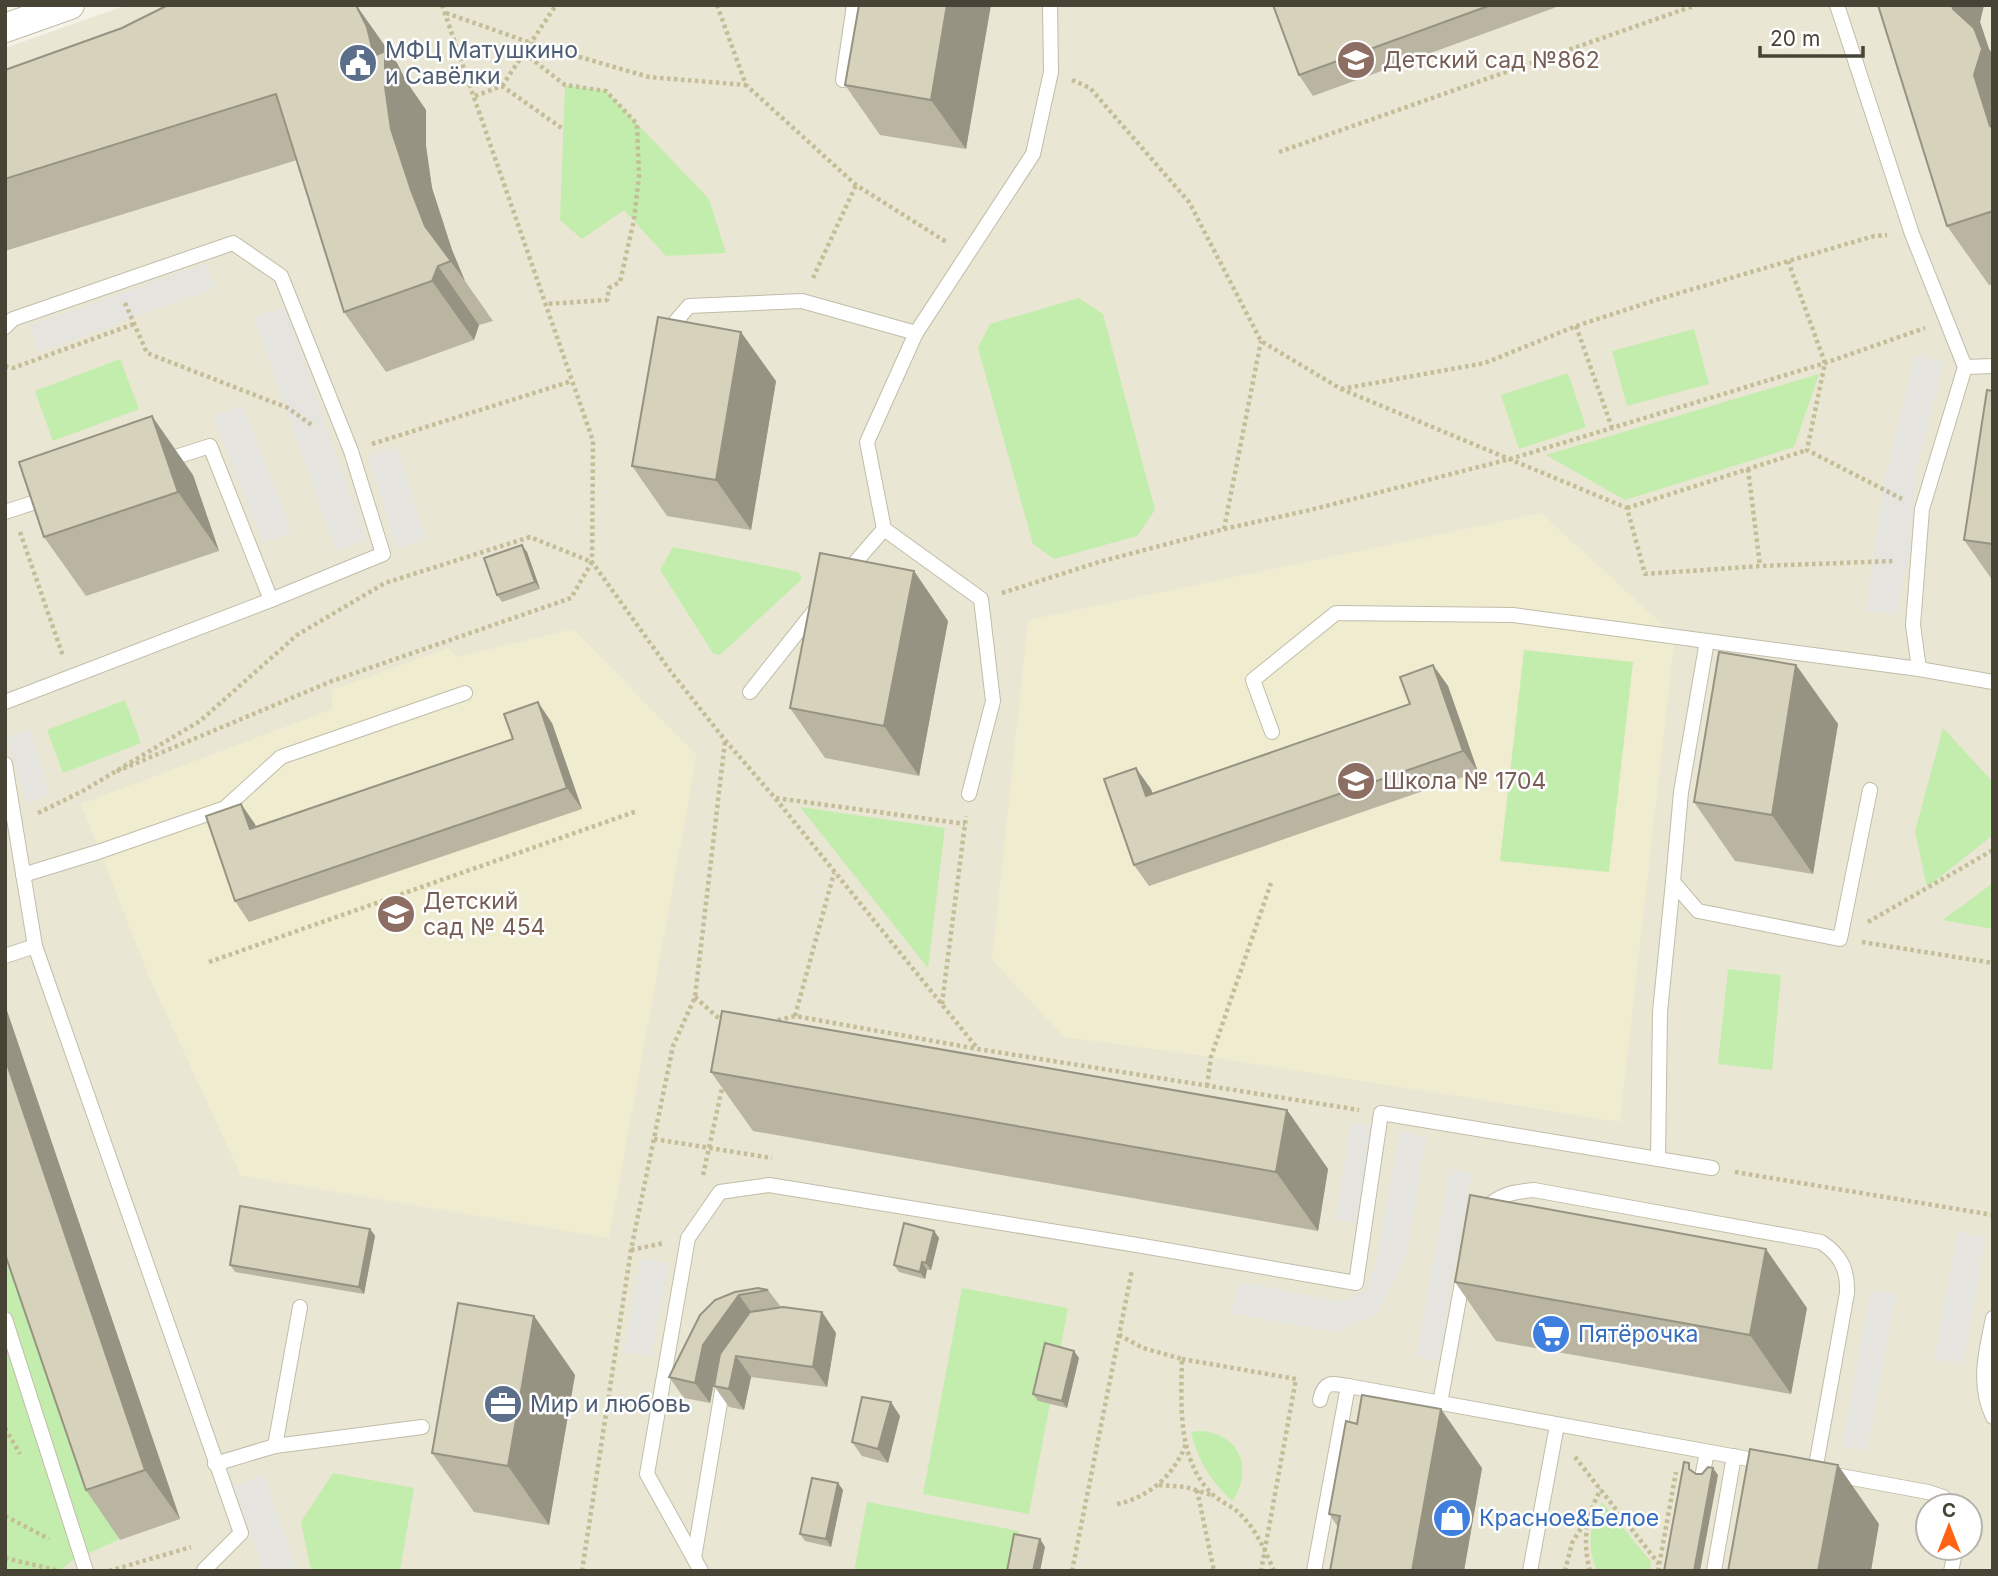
<svg xmlns="http://www.w3.org/2000/svg" width="1998" height="1576" viewBox="0 0 1998 1576" font-family="Inter,sans-serif">
<rect width="100%" height="100%" fill="#f5f3e7"/>
<path fill="#e9e6d4" fill-rule="evenodd" d="M127 5H1993V1571H5V48ZM1928 1506H1970V1548H1928Z"/>
<g fill="#efeccf">
<path d="M1541 513 1675 636 1620 1122 1211 1057 1064 1037 992 960 1028 620Z"/>
<path d="M573 629 697 755 609 1238 241 1176 149 977 81 804 332 709V690L448 648 457 657Z"/>
</g>
<g fill="#c3edac">
<path d="M565 85 606 91 709 199 726 253 666 256 624 210 582 239 560 220Z"/>
<path d="M1079 298 1103 314 1155 510 1137 536 1054 559 1033 544 978 348 990 324Z"/>
<path d="M1694 329 1709 384 1627 406 1612 351Z"/>
<path d="M120 359 139 409 53 441 35 391Z"/>
<path d="M1568 373 1586 427 1519 449 1501 395Z"/>
<path d="M1819 374 1794 447 1625 500 1546 455Z"/>
<path d="M673 547 798 572 802 579 720 655 713 653 660 570Z"/>
<path d="M1524 650 1633 662 1609 872 1500 861Z"/>
<path d="M125 700 141 743 63 773 47 730Z"/>
<path d="M1943 728 1992 781 1993 835 1927 887 1915 831Z"/>
<path d="M800 807 945 828 928 968Z"/>
<path d="M1993 883V929L1943 920Z"/>
<path d="M1728 969 1781 975 1772 1070 1718 1064Z"/>
<path d="M5 1209 118 1540 71 1561 60 1571H5Z"/>
<path d="M962 1288 1068 1308 1029 1514 923 1494Z"/>
<path d="M1200 1431C1240 1433 1254 1470 1232 1501 1211 1481 1198 1461 1191 1432Z"/>
<path d="M333 1473 414 1488 400 1571H311L301 1522Z"/>
<path d="M867 1502 1019 1531 1012 1571H854Z"/>
<path d="M1602 1502 1651 1562 1650 1571H1597C1587 1548 1588 1523 1602 1502Z"/>
</g>
<g fill="#e5e4df">
<path d="M206 263 215 288 39 352 30 326Z"/>
<path d="M285 307 366 540 336 551 254 318Z"/>
<path d="M1915 355 1944 362 1916 470 1911 546 1896 615 1866 610 1884 483Z"/>
<path d="M242 405 292 532 263 543 213 417Z"/>
<path d="M397 447 426 540 397 549 368 456Z"/>
<path d="M30 729 50 795 26 802 7 737Z"/>
<path d="M1351 1122 1374 1126 1359 1224 1335 1220Z"/>
<path d="M1400 1130 1426 1137 1406 1259 1376 1315 1334 1332 1231 1313 1239 1281 1342 1302 1364 1290 1376 1264Z"/>
<path d="M1450 1169 1472 1174 1438 1361 1416 1357Z"/>
<path d="M1958 1232 1986 1237 1963 1364 1934 1359Z"/>
<path d="M641 1258 669 1263 652 1357 624 1352Z"/>
<path d="M1871 1289 1896 1294 1867 1451 1842 1446Z"/>
<path d="M264 1475 297 1571H263L234 1486Z"/>
</g>
<g fill="none" stroke-linecap="round" stroke-linejoin="round">
<defs>
<g id="service">
<path d="M1837 5 1912 234 1965 367 1922 509 1913 625 1919 669"/>
<path d="M843 80 854 5"/>
<path d="M5 327 13 319 233 243 281 276 351 451 383 554 271 600"/>
<path d="M664 335 689 306 802 301 916 333"/>
<path d="M1965 367 1993 366"/>
<path d="M5 512 51 497"/>
<path d="M846 573 884 529"/>
<path d="M750 692 819 605"/>
<path d="M5 702 271 600 210 446 163 461"/>
<path d="M1272 732 1253 680 1336 613 1513 615 1707 641"/>
<path d="M5 764 35 946 241 1533 204 1570"/>
<path d="M1870 790 1840 939 1698 911 1673 882 1681 792 1707 641 1919 669 1993 682"/>
<path d="M969 794 993 701 981 599 884 529 867 442 916 333 1033 154 1051 72 1050 5"/>
<path d="M23 875 98 852 225 808 281 757 465 693"/>
<path d="M5 956 35 946"/>
<path d="M1658 1159 1660 1012 1673 882"/>
<path d="M1484 1210C1499 1194 1513 1192 1534 1190L1821 1242C1841 1255 1848 1270 1847 1293L1815 1471 1809 1470"/>
<path d="M1993 1318C1986 1352 1977 1384 1993 1417"/>
<path d="M5 1319 86 1571"/>
<path d="M1320 1400C1324 1381 1331 1383 1348 1386"/>
<path d="M1440 1403 1464 1272"/>
<path d="M275 1446 300 1307"/>
<path d="M215 1464 275 1446 422 1427"/>
<path d="M1703 1472 1707 1452"/>
<path d="M1830 1474 1928 1492 1943 1497 1951 1506"/>
<path d="M694 1558 724 1379"/>
<path d="M701 1571 647 1474 688 1238 720 1192 769 1185 1137 1245 1356 1283 1381 1113 1712 1168"/>
<path d="M1314 1571 1348 1386 1765 1462"/>
<path d="M1530 1571 1557 1425"/>
<path d="M1714 1571 1734 1456"/>
<path d="M1951 1571 1956 1548"/>
</g>
<path id="minor" d="M5 28 70 5"/>
</defs>
<use href="#service" stroke="#c1bda8" stroke-width="16"/>
<use href="#minor" stroke="#c1bda8" stroke-width="30"/>
<g stroke="#c4bd98" stroke-width="4.5" stroke-dasharray="3.5 3.5" stroke-linecap="butt">
<path d="M442 5 593 441 592 562 671 672 725 740 775 798 978 1049"/>
<path d="M717 5 746 85 856 185 948 243"/>
<path d="M446 13 531 43 649 77 746 85"/>
<path d="M524 53 565 85 606 91 637 124 639 176 634 220 620 282 609 288 607 300 546 304"/>
<path d="M1072 80 1090 88 1189 202 1261 341 1341 389 1627 508 1645 574 1760 566 1894 561"/>
<path d="M502 86 556 5"/>
<path d="M475 96 502 86 563 129"/>
<path d="M1279 152 1696 5"/>
<path d="M1788 261 1825 363 1807 450 1902 499"/>
<path d="M813 278 856 185"/>
<path d="M125 303 147 353 288 408 313 426"/>
<path d="M1576 326 1612 428"/>
<path d="M5 366 13 368 134 324"/>
<path d="M1341 389 1485 363 1576 326 1659 299 1874 236 1887 235"/>
<path d="M372 444 572 381"/>
<path d="M1748 469 1760 566"/>
<path d="M1627 508 1807 450"/>
<path d="M1224 529 1261 341"/>
<path d="M20 532 63 656"/>
<path d="M1002 593 1099 562 1224 529 1310 510 1510 459 1825 363 1925 328"/>
<path d="M776 798 965 824"/>
<path d="M38 813 81 792 200 721 297 635 385 583 530 537 592 562 571 598 332 681 115 772"/>
<path d="M1868 922 1993 850"/>
<path d="M1862 942 1993 963"/>
<path d="M209 962 637 811"/>
<path d="M695 997 725 1024"/>
<path d="M942 1004 966 816"/>
<path d="M795 1016 834 873"/>
<path d="M771 1022 795 1016 978 1049 1359 1110"/>
<path d="M1207 1086 1211 1057 1271 883"/>
<path d="M654 1139 772 1158"/>
<path d="M1735 1172 1993 1215"/>
<path d="M703 1175 723 1084"/>
<path d="M631 1250 664 1243"/>
<path d="M1119 1335 1143 1348 1182 1359C1181 1404 1177 1458 1211 1493 1218 1500 1229 1505 1237 1511 1255 1527 1265 1550 1274 1571"/>
<path d="M1182 1359 1296 1379 1261 1571"/>
<path d="M5 1428 20 1454"/>
<path d="M1575 1457 1659 1564"/>
<path d="M1159 1485 1186 1487 1211 1495"/>
<path d="M1197 1490 1214 1571"/>
<path d="M1117 1504C1150 1497 1174 1475 1186 1444"/>
<path d="M5 1516 49 1539"/>
<path d="M5 1558 60 1571"/>
<path d="M109 1571 191 1547"/>
<path d="M582 1571 631 1250 673 1046 695 997 725 741"/>
<path d="M1072 1571 1132 1270"/>
<path d="M1565 1571 1572 1543 1586 1520"/>
<path d="M1590 1571C1582 1542 1586 1516 1601 1489"/>
<path d="M1658 1571 1676 1472"/>
</g>
<use href="#service" stroke="#fff" stroke-width="14"/>
<use href="#minor" stroke="#fff" stroke-width="28"/>
</g>
<g fill="#b9b5a1">
<path d="M356 5 397 63 406 81 426 110V146L432 188 452 250 465 281 493 321 479 325 474 340 386 372 344 312 297 160 5 251V70Z"/>
<path d="M990 5 966 149 880 135 845 85Z"/>
<path d="M1273 5H1562L1313 96 1299 75Z"/>
<path d="M1878 5H1984L1980 22 1989 49 1993 55V284L1989 285 1947 226Z"/>
<path d="M776 381 751 530 667 516 632 466Z"/>
<path d="M1993 391V581L1964 540Z"/>
<path d="M193 475 219 551 86 596 44 537Z"/>
<path d="M527 552 540 589 502 602 497 595Z"/>
<path d="M914 571 948 621 919 776 825 758 790 708Z"/>
<path d="M1433 665 1448 686 1478 772 1149 886 1134 865 1151 789 1152 793 1410 704Z"/>
<path d="M1796 665 1838 724 1813 874 1735 861 1694 802Z"/>
<path d="M552 723 582 809 249 922 235 901 241 804 256 827 513 739Z"/>
<path d="M5 1005 180 1519 120 1540 86 1490 5 1254Z"/>
<path d="M711 1072 1287 1110 1328 1169 1318 1231 753 1131Z"/>
<path d="M370 1229 375 1236 364 1294 235 1272 230 1265Z"/>
<path d="M934 1231 939 1238 931 1270H927L925 1279 899 1272 894 1265Z"/>
<path d="M1455 1282 1807 1308 1791 1394 1496 1341Z"/>
<path d="M768 1290 781 1307 822 1312 836 1333 827 1387 751 1377 744 1410 729 1407 714 1386 718 1364 710 1403 684 1398 669 1377 715 1300Z"/>
<path d="M534 1316 575 1375 549 1525 474 1512 432 1453Z"/>
<path d="M1079 1358 1067 1408 1038 1401 1033 1394Z"/>
<path d="M900 1416 888 1463 862 1456 852 1442Z"/>
<path d="M1482 1468 1464 1571H1330L1338 1527 1329 1514Z"/>
<path d="M838 1483 843 1490 831 1547 805 1541 800 1534Z"/>
</g>
<g fill="#969383">
<path d="M356 5 397 63 406 81 426 110V146L432 188 452 250 465 281 425 226 411 190 391 129Z"/>
<path d="M947 5H991L966 149 931 100Z"/>
<path d="M1952 5H1984L1980 22 1989 49 1993 55V130L1990 126Z"/>
<path d="M438 266 479 325 474 340 432 281Z"/>
<path d="M741 332 776 381 751 530 716 480Z"/>
<path d="M152 416 193 475 219 551 178 492Z"/>
<path d="M522 545 527 552 540 589 535 582Z"/>
<path d="M914 571 948 621 919 776 884 726Z"/>
<path d="M1433 665 1448 686 1478 772 1463 751Z"/>
<path d="M1796 665 1838 724 1813 874 1772 815Z"/>
<path d="M538 702 552 723 582 809 567 788Z"/>
<path d="M1136 768 1151 789 1160 816 1146 796Z"/>
<path d="M241 804 255 824 264 850 250 829Z"/>
<path d="M5 1005 180 1519 145 1470 5 1058Z"/>
<path d="M1287 1110 1328 1169 1318 1231 1276 1172Z"/>
<path d="M370 1229 375 1236 364 1294 359 1287Z"/>
<path d="M934 1231 939 1238 931 1270 926 1263Z"/>
<path d="M1766 1249 1807 1308 1791 1394 1750 1335Z"/>
<path d="M922 1262 927 1270 925 1279 920 1272Z"/>
<path d="M739 1295 754 1316 717 1365 710 1403 695 1383 703 1345Z"/>
<path d="M822 1312 836 1333 827 1387 813 1367Z"/>
<path d="M534 1316 575 1375 549 1525 508 1466Z"/>
<path d="M1074 1351 1079 1358 1067 1408 1062 1401Z"/>
<path d="M736 1356 751 1377 744 1410 729 1389Z"/>
<path d="M891 1402 900 1416 888 1463 878 1449Z"/>
<path d="M1441 1409 1482 1468 1464 1571H1412Z"/>
<path d="M1838 1465 1879 1524 1871 1571H1818Z"/>
<path d="M1713 1468 1718 1475 1700 1571H1694Z"/>
<path d="M838 1483 843 1490 831 1547 826 1539Z"/>
<path d="M1040 1539 1045 1547 1040 1571H1033Z"/>
</g>
<g fill="#d7d2bb" stroke="#969383" stroke-width="2">
<path d="M168 5H356L367 27 374 56 385 51V87L391 129 411 190 425 226 451 261 438 266 432 281 344 312 276 94 5 179V70L122 28Z"/>
<path d="M859 5H947L931 100 845 85Z"/>
<path d="M1273 5H1491L1299 75Z"/>
<path d="M1878 5H1952L1953 9 1974 28 1982 49 1974 75 1990 126 1993 128V211L1947 226Z"/>
<path d="M658 317 741 332 716 480 632 466Z"/>
<path d="M1987 390 1993 391V544L1964 540Z"/>
<path d="M152 416 178 492 44 537 19 462Z"/>
<path d="M522 545 535 582 497 595 484 558Z"/>
<path d="M820 553 914 571 884 726 790 708Z"/>
<path d="M1719 652 1796 665 1772 815 1694 802Z"/>
<path d="M1433 665 1463 751 1134 865 1104 779 1136 768 1146 796 1410 704 1400 677Z"/>
<path d="M538 702 567 788 235 901 206 816 241 804 250 829 513 739 504 714Z"/>
<path d="M722 1011 1287 1110 1276 1172 711 1072Z"/>
<path d="M5 1058 145 1470 86 1490 5 1254Z"/>
<path d="M1470 1195 1766 1249 1750 1335 1455 1282Z"/>
<path d="M240 1206 370 1229 359 1287 230 1265Z"/>
<path d="M904 1223 934 1231 926 1263 922 1262 920 1272 894 1265Z"/>
<path d="M758 1288 768 1290 739 1295 703 1345 695 1383 669 1377 700 1315 715 1300 735 1292Z"/>
<path d="M458 1303 534 1316 508 1466 432 1453Z"/>
<path d="M783 1307 822 1312 813 1367 736 1356 729 1389 714 1386 720 1354 750 1312Z"/>
<path d="M1045 1343 1074 1351 1062 1401 1033 1394Z"/>
<path d="M1362 1395 1441 1409 1412 1571H1330L1340 1516 1329 1514 1346 1421 1357 1424Z"/>
<path d="M862 1397 891 1402 878 1449 852 1442Z"/>
<path d="M1750 1449 1838 1465 1818 1571H1728Z"/>
<path d="M1684 1462 1689 1463V1469L1696 1474H1702L1708 1467 1713 1468 1694 1571H1664Z"/>
<path d="M812 1478 838 1483 826 1539 800 1534Z"/>
<path d="M1014 1534 1040 1539 1033 1571H1007Z"/>
</g>
<defs>
<symbol id="school-disc" viewBox="-11 -11 22 22"><circle r="9.5" fill="#8d6e63" stroke="#fff"/><path d="M0-5L7-2L0 1L-7-2ZM-4 1L0 2.5L4 1V4Q0 6-4 4Z" fill="#fff"/></symbol>
<symbol id="civic-disc" viewBox="-11 -11 22 22"><circle r="9.5" fill="#5c6f8a" stroke="#fff"/><path d="M-.6-6.5H3V-4.5H.6V-3L4-1V1h2V6H-6V1h2V-1L-.6-3ZM-1.2 2.5V6h2.4V2.5Z" fill="#fff"/></symbol>
<symbol id="supermarket-disc" viewBox="-11 -11 22 22"><circle r="9.5" fill="#3f7fe0" stroke="#fff"/><path d="M-6-5.5h2.5l.6 2H6L4.5 2H-2.5L-4.4-4H-6ZM-1.5 3.2a1.3 1.3 0 1 0 .1 0ZM3 3.2a1.3 1.3 0 1 0 .1 0Z" fill="#fff"/></symbol>
<symbol id="office-disc" viewBox="-11 -11 22 22"><circle r="9.5" fill="#5c6f8a" stroke="#fff"/><path d="M-6-3h4V-5.5h4V-3h4V5H-6ZM-1-4.5V-3h2v-1.5ZM-6 0V1H6V0Z" fill="#fff"/></symbol>
<symbol id="shop-disc" viewBox="-11 -11 22 22"><circle r="9.5" fill="#3f7fe0" stroke="#fff"/><path d="M-5-2.5h2.3a2.7 3.5 0 0 1 5.4 0H5L5.5 6h-11ZM-1.5-2.5h3a1.5 2.3 0 0 0-3 0Z" fill="#fff"/></symbol>
</defs>
<g fill-rule="evenodd">
<use href="#school-disc" x="1334" y="38" width="44" height="44"/>
<use href="#civic-disc" x="336" y="41" width="44" height="44"/>
<use href="#school-disc" x="1334" y="759" width="44" height="44"/>
<use href="#school-disc" x="374" y="892" width="44" height="44"/>
<use href="#supermarket-disc" x="1529" y="1312" width="44" height="44"/>
<use href="#office-disc" x="481" y="1382" width="44" height="44"/>
<use href="#shop-disc" x="1430" y="1496" width="44" height="44"/>
</g>
<g text-anchor="middle" stroke-width="5" stroke-linejoin="round" paint-order="stroke">
<g font-size="23" fill="#4e5e75" stroke="#fff" text-anchor="start">
<text x="385" y="58">МФЦ Матушкино<tspan x="385" dy="26">и Савёлки</tspan></text>
<text x="530" y="1412">Мир и любовь</text>
</g>
<g font-size="23" fill="#785e54" stroke="#fff" text-anchor="start">
<text x="1383" y="68">Детский сад №862</text>
<text x="1383" y="789">Школа № 1704</text>
<text x="423" y="909">Детский<tspan x="423" dy="26">сад № 454</tspan></text>
</g>
<g font-size="23" fill="#366cbe" stroke="#fff" text-anchor="start">
<text x="1578" y="1342">Пятёрочка</text>
<text x="1479" y="1526">Красное&amp;Белое</text>
</g>
</g>
<rect width="1998" height="1576" fill="none" stroke="#484435" stroke-width="14"/>
<g transform="translate(1949 1527)"><circle r="33" fill="#ffffff" stroke="#b6b4ae" stroke-width="2"/>
<path d="M0-5L12 26L0 18L-12 26Z" fill="#ff6313"/>
<text y="-10" font-size="19" font-weight="bold" text-anchor="middle" fill="#484435">С</text>
</g>
<path d="M1760 46v10h103v-10" fill="none" stroke="#484435" stroke-width="3.5"/>
<text x="1770" y="46" font-size="21" fill="#484435" stroke="#ffffff" stroke-width="5" paint-order="stroke">20 m</text>
</svg>
